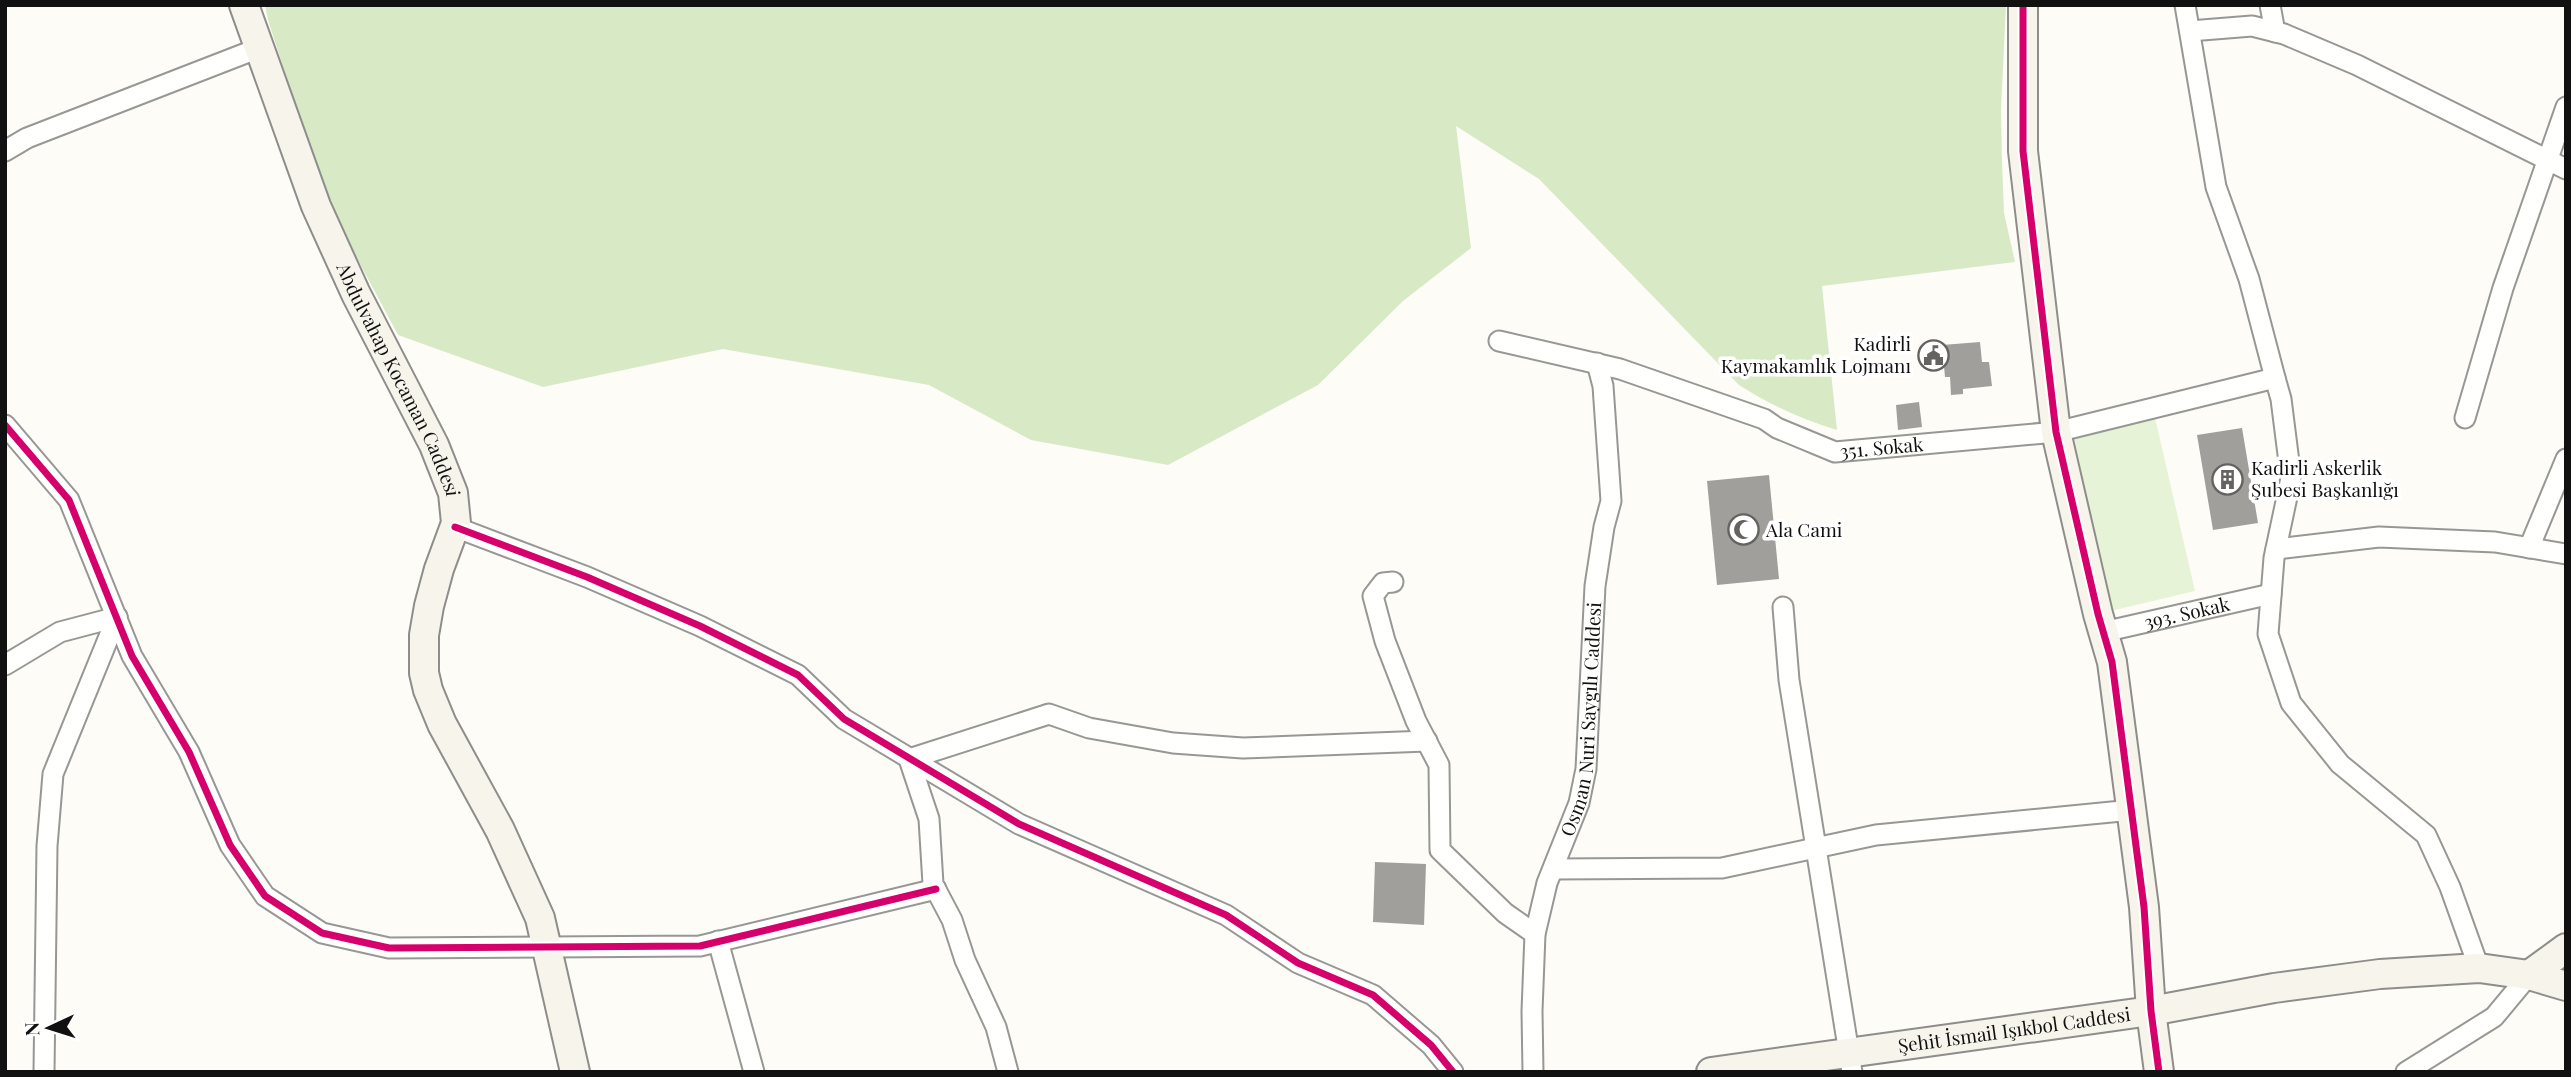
<svg xmlns="http://www.w3.org/2000/svg" width="2571" height="1077" viewBox="0 0 2571 1077" font-family="'Playfair Display',serif">
<rect width="100%" height="100%" fill="#fdfcf7"/>
<path fill="#e7f3d7" d="M2153 409 2195 591 2098 614 2056 432Z"/>
<path fill="#d8eac5" d="M265 5H2006L2001 110 2002 161 2004 213 2015 262 1822 286 1837 430C1801 419 1770 405 1739 385L1539 179 1456 126 1471 248 1403 301 1318 385 1168 465 1031 440 929 385 723 349 543 387 398 335 326 200 268 20Z"/>
<g fill="#a19f9c">
<path d="M1980 342 1982 362H1989L1992 386 1963 389V394L1951 395 1950 377H1945L1942 345Z"/>
<path d="M1919 402 1922 427 1898 430 1896 405Z"/>
<path d="M2242 428 2258 523 2213 530 2197 435Z"/>
<path d="M1769 475 1779 579 1717 585 1707 481Z"/>
<path d="M1375 862 1426 864 1424 925 1373 922Z"/>
</g>
<g fill="none" stroke-linecap="round" stroke-linejoin="round">
<defs>
<g id="street">
<path d="M2185 5 2216 187 2249 279 2275 378 2281 399 2291 478 2274 558 2268 634 2291 703 2340 764 2426 835 2450 887 2479 968"/>
<path d="M2270 5 2275 32"/>
<path d="M2190 31 2252 26 2284 34 2357 65 2566 169"/>
<path d="M5 151 27 138 259 48"/>
<path id="s1" d="M1499 341 1620 369 1764 419 1777 428 1835 452 2056 432 2275 378"/>
<path d="M2465 418 2503 288 2566 107"/>
<path d="M5 425 69 500 132 656 189 752 230 845 265 896 322 933 389 948 700 946 936 889"/>
<path d="M455 527 587 577 700 626 798 675 844 719 1019 824 1226 915 1298 963 1373 995 1431 1045 1453 1072"/>
<path d="M2529 548 2566 459"/>
<path d="M2276 549 2379 537 2495 542 2566 554"/>
<path d="M1393 582 1383 583 1373 596 1385 641 1416 721 1439 765 1440 850 1505 913 1535 934"/>
<path d="M1783 607 1789 680 1852 1072"/>
<path id="s2" d="M2103 632 2271 594"/>
<path d="M5 665 60 632 117 617"/>
<path d="M1553 869 1722 868 1876 835 2132 810"/>
<path d="M718 941 754 1072"/>
<path d="M44 1072 47 846 53 774 117 617"/>
<path d="M1008 1072 996 1027 965 960 952 920 933 884 929 819 909 759 1049 714 1089 728 1173 743 1243 748 1427 741"/>
<path id="s3" d="M1533 1072 1532 1011 1535 934 1547 883 1579 803 1586 769 1595 586 1604 527 1611 501 1603 386 1597 363"/>
<path d="M2406 1072 2494 1017 2529 975"/>
</g>
<g id="secondary">
<path id="s4" d="M244 5 316 206 356 294 434 445 453 493 456 523 439 569 429 606 424 635V673L428 690 442 724 500 830 540 918 575 1072"/>
<path d="M2023 5V151L2056 432 2098 614 2112 662 2144 907 2151 1011 2159 1072"/>
<path d="M2529 975 2566 948"/>
<path id="s5" d="M1711 1072 2151 1011 2274 988 2380 974 2479 968 2529 975 2566 986"/>
</g>
</defs>
<use href="#street" stroke="#979795" stroke-width="23"/>
<use href="#secondary" stroke="#8e8d8b" stroke-width="32"/>
<use href="#street" stroke="#fffffe" stroke-width="19"/>
<use href="#secondary" stroke="#f6f4eb" stroke-width="28"/>
<defs>
<g id="cycleway">
<path d="M2023 5V151L2056 432 2098 614 2112 662 2144 907 2151 1011 2159 1072"/>
<path d="M5 425 69 500 132 656 189 752 230 845 265 896 322 933 389 948 700 946 936 889"/>
<path d="M455 527 587 577 700 626 798 675 844 719 1019 824 1226 915 1298 963 1373 995 1431 1045 1453 1072"/>
</g>
</defs>
<use href="#cycleway" stroke="#fff" stroke-width="11"/>
<use href="#cycleway" stroke="#d6006c" stroke-width="7"/>
</g>
<defs>
<symbol id="civic-ring" viewBox="-11 -11 22 22"><circle r="9.5" fill="#fff" stroke="#646362" stroke-width="1.5"/><path d="M-.6-6.5H3V-4.5H.6V-3L4-1V1h2V6H-6V1h2V-1L-.6-3ZM-1.2 2.5V6h2.4V2.5Z" fill="#646362"/></symbol>
<symbol id="building-ring" viewBox="-11 -11 22 22"><circle r="9.5" fill="#fff" stroke="#646362" stroke-width="1.5"/><path d="M-4-6H4V6H1V3H-1V6H-4ZM-2.5-4.3h1.7v1.8h-1.7ZM.8-4.3h1.7v1.8H.8ZM-2.5-1h1.7V.8h-1.7ZM.8-1h1.7V.8H.8Z" fill="#646362"/></symbol>
<symbol id="mosque-ring" viewBox="-11 -11 22 22"><circle r="9.5" fill="#fff" stroke="#646362" stroke-width="1.5"/><path d="M3.5-4.9A6 6 0 1 0 3.5 4.9A5 5 0 1 1 3.5-4.9Z" fill="#646362"/></symbol>
</defs>
<g fill-rule="evenodd">
<use href="#civic-ring" x="1916" y="338" width="35" height="35"/>
<use href="#building-ring" x="2210" y="462" width="35" height="35"/>
<use href="#mosque-ring" x="1726" y="512" width="35" height="35"/>
</g>
<g text-anchor="middle" stroke-width="7" stroke-linejoin="round" paint-order="stroke">
<g font-size="19" fill="#111" stroke="#fff" text-anchor="start">
<text x="1911" y="351" text-anchor="end">Kadirli<tspan x="1911" dy="22">Kaymakamlık Lojmanı</tspan></text>
<text x="2251" y="475">Kadirli Askerlik<tspan x="2251" dy="22">Şubesi Başkanlığı</tspan></text>
<text x="1766" y="537">Ala Cami</text>
</g>
<g font-size="19" fill="#111" stroke="#fff">
<text dy="7" stroke="none"><textPath href="#s4" startOffset="406">Abdulvahap Kocaman Caddesi</textPath></text>
<text dy="7" stroke="none"><textPath href="#s1" startOffset="402">351. Sokak</textPath></text>
<text dy="7" stroke="none"><textPath href="#s2" startOffset="86">393. Sokak</textPath></text>
<text dy="7" stroke="none"><textPath href="#s3" startOffset="360">Osman Nuri Saygılı Caddesi</textPath></text>
<text dy="7" stroke="none"><textPath href="#s5" startOffset="306">Şehit İsmail Işıkbol Caddesi</textPath></text>
</g>
</g>
<rect width="2571" height="1077" fill="none" stroke="#111111" stroke-width="14"/>
<g transform="translate(49 1028) rotate(266)" stroke="#ffffff" stroke-width="5" paint-order="stroke">
<path d="M0-5L12 26L0 18L-12 26Z" fill="#111111"/>
<text y="-10" font-size="19" font-weight="bold" text-anchor="middle" fill="#111111">N</text>
</g>
</svg>
